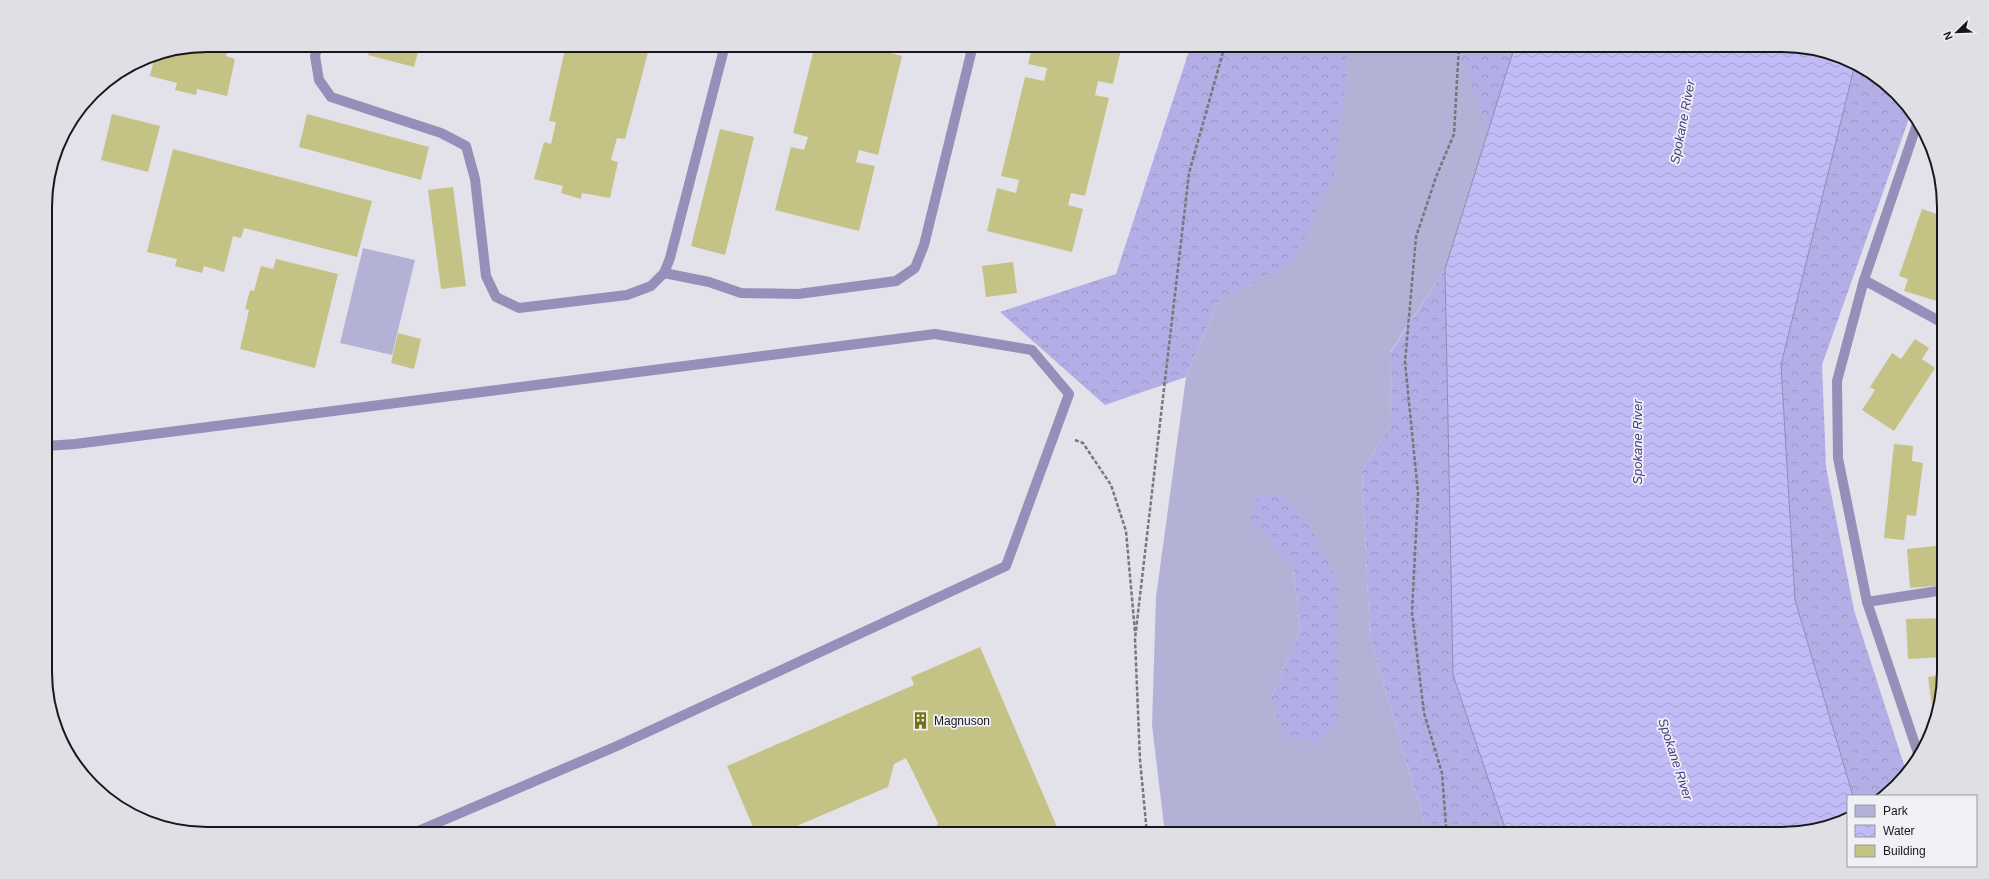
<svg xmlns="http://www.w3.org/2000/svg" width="1989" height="879" viewBox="0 0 1989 879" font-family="Helvetica,sans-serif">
<defs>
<pattern id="forest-crowns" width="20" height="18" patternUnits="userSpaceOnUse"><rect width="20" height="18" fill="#b3aee6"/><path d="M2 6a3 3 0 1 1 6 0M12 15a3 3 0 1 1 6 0" fill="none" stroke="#9995c5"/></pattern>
<pattern id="water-waves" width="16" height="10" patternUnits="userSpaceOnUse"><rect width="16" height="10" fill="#c1bcf5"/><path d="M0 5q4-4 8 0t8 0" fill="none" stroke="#a5a1d1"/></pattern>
</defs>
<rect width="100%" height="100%" fill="#e3e2ea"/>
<g fill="#b4b1d6" fill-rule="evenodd">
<path d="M1191 45H1515L1445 269 1390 352 1391 424 1362 471 1370 637 1426 829 1429 834H1165L1152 725 1156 597 1186 377 1218 302ZM1293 567 1338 721 1271 699 1300 630Z"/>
<path d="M363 248 415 260 392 355 340 343Z"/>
</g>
<g fill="url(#forest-crowns)">
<path d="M1191 45H1347L1346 82 1334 176 1294 261 1218 302 1186 377 1105 405 1000 312 1116 274Z"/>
<path d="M1456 45H1515L1489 130Z"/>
<path d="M1855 64 1880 78 1912 110 1822 365 1826 467 1854 610 1907 774 1883 796H1853L1795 600 1781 365Z"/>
<path d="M1445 269 1453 675 1507 834H1429L1426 829 1370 637 1362 471 1391 424 1390 353Z"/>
<path d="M1281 495 1304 514 1338 581V721L1318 743 1285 737 1271 699 1300 630 1293 567 1250 520 1258 496Z"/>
</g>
<path fill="url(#water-waves)" stroke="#8e8bb4" d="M1515 45H1782L1844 57 1855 64 1781 365 1795 600 1853 796H1848V819L1834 825 1792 834H1507L1453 675 1445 269Z"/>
<g fill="#c5c286">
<path d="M207 45H229L226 56 235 59 227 96 197 89 196 95 175 90 177 83 150 76 155 55Z"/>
<path d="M371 45H420L414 67 368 55Z"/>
<path d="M566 45H650L625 139 617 138 611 160 618 162 610 198 582 193 581 199 561 193 563 186 534 179 544 142 551 144 556 122 549 121Z"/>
<path d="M815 45H884L883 51 902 56 878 155 859 150 856 162 875 166 859 231 775 210 791 147 804 150 808 137 793 133Z"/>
<path d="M1033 45H1122L1113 84 1098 81 1095 95 1109 98 1085 196 1071 193 1068 205 1083 209 1072 252 987 231 997 188 1016 193 1019 180 1001 176 1025 77 1044 81 1047 68 1028 64Z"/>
<path d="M112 114 160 126 148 172 101 160Z"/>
<path d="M307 114 429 147 421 180 299 147Z"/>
<path d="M720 129 754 137 725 255 691 246Z"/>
<path d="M173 149 372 201 357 257 244 228 241 238 233 236 224 272 204 266 202 273 175 266 177 259 147 252Z"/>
<path d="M453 187 466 286 441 289 428 190Z"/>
<path d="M1922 209 1943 216V293L1940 302 1904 291 1908 279 1899 276Z"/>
<path d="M276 259 338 274 315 368 240 349 249 310 245 309 250 290 254 291 261 266 273 269Z"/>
<path d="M1013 262 1017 293 986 297 982 266Z"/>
<path d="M398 333 421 339 414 369 391 363Z"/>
<path d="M1915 339 1929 348 1922 359 1935 368 1894 431 1862 410 1875 390 1870 387 1892 353 1901 359Z"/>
<path d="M1894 444 1913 446 1912 461 1923 463 1916 516 1907 515 1904 540 1884 538Z"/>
<path d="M1944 545V585L1910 588 1907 549Z"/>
<path d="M1944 618V657L1908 659 1906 619Z"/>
<path d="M980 647 1060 834H933L938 823 906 758 894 764 888 787 778 834H756L727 766 914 685 911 677Z"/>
<path d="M1943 675 1934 721 1928 677Z"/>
</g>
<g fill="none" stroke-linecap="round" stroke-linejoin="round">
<g stroke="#76767b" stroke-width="2.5" stroke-dasharray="4 2" stroke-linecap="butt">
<path d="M1075 440 1083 443 1111 485 1126 531 1135 632"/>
<path d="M1147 834 1140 760 1135 639 1189 173 1225 45"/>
<path d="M1448 834 1446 827 1442 773 1424 713 1412 612 1418 493 1405 362 1416 237 1436 177 1454 134 1459 45"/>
</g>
<g stroke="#9490ba" stroke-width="10">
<path d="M318 45 315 56 319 80 331 97 441 133 466 146 475 179 486 276 496 297 519 308 627 295 651 286 664 273 670 258 725 45"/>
<path d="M1918 121 1864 280 1943 323"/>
<path d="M664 273 709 282 741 293 798 294 896 281 915 268 924 245 973 45"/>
<path d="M1864 280 1837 381 1838 458 1867 602 1919 756"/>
<path d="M46 446 75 444 935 334 1032 350 1069 394 1006 566 617 746 411 834"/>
<path d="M1867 602 1944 590"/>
</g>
</g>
<defs>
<symbol id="building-bare" viewBox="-9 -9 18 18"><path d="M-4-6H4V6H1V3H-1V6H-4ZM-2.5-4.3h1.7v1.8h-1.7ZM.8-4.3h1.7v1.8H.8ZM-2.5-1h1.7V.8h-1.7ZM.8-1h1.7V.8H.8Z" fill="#777214" stroke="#f0f0f7" stroke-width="2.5" paint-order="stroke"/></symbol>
</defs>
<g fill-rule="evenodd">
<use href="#building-bare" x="908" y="708" width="25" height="25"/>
</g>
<g text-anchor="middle" stroke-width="3.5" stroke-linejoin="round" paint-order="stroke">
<g font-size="12" fill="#18181b" stroke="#f0f0f7" text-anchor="start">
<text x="934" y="725">Magnuson</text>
</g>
<g font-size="13" font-style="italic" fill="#473b7e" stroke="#f0f0f7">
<text transform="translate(1682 122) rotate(-79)" y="5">Spokane River</text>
<text transform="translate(1637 442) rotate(-90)" y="5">Spokane River</text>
<text transform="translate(1676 759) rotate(72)" y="5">Spokane River</text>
</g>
</g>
<path d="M0 0H1989V879H0ZM207 52H1782A155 155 0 0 1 1937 207V672A155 155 0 0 1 1782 827H207A155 155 0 0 1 52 672V207A155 155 0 0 1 207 52Z" fill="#dfdfe5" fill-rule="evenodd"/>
<path fill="none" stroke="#18181b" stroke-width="2" d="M207 52H1782A155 155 0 0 1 1937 207V672A155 155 0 0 1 1782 827H207A155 155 0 0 1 52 672V207A155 155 0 0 1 207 52Z"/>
<rect x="1847" y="795" width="130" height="72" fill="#f0f0f7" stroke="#9a9a9f"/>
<rect x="1855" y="805" width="20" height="12" fill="#b4b1d6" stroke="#9a9a9f"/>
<text x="1883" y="815" font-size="12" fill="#18181b">Park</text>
<rect x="1855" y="825" width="20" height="12" fill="url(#water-waves)" stroke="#9a9a9f"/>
<text x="1883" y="835" font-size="12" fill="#18181b">Water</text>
<rect x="1855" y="845" width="20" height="12" fill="#c5c286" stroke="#9a9a9f"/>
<text x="1883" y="855" font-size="12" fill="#18181b">Building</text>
<g transform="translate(1957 32) rotate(247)" stroke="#f0f0f7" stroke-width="3" paint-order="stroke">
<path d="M0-3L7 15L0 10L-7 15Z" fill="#18181b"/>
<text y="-6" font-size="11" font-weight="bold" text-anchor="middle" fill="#18181b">N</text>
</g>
</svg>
